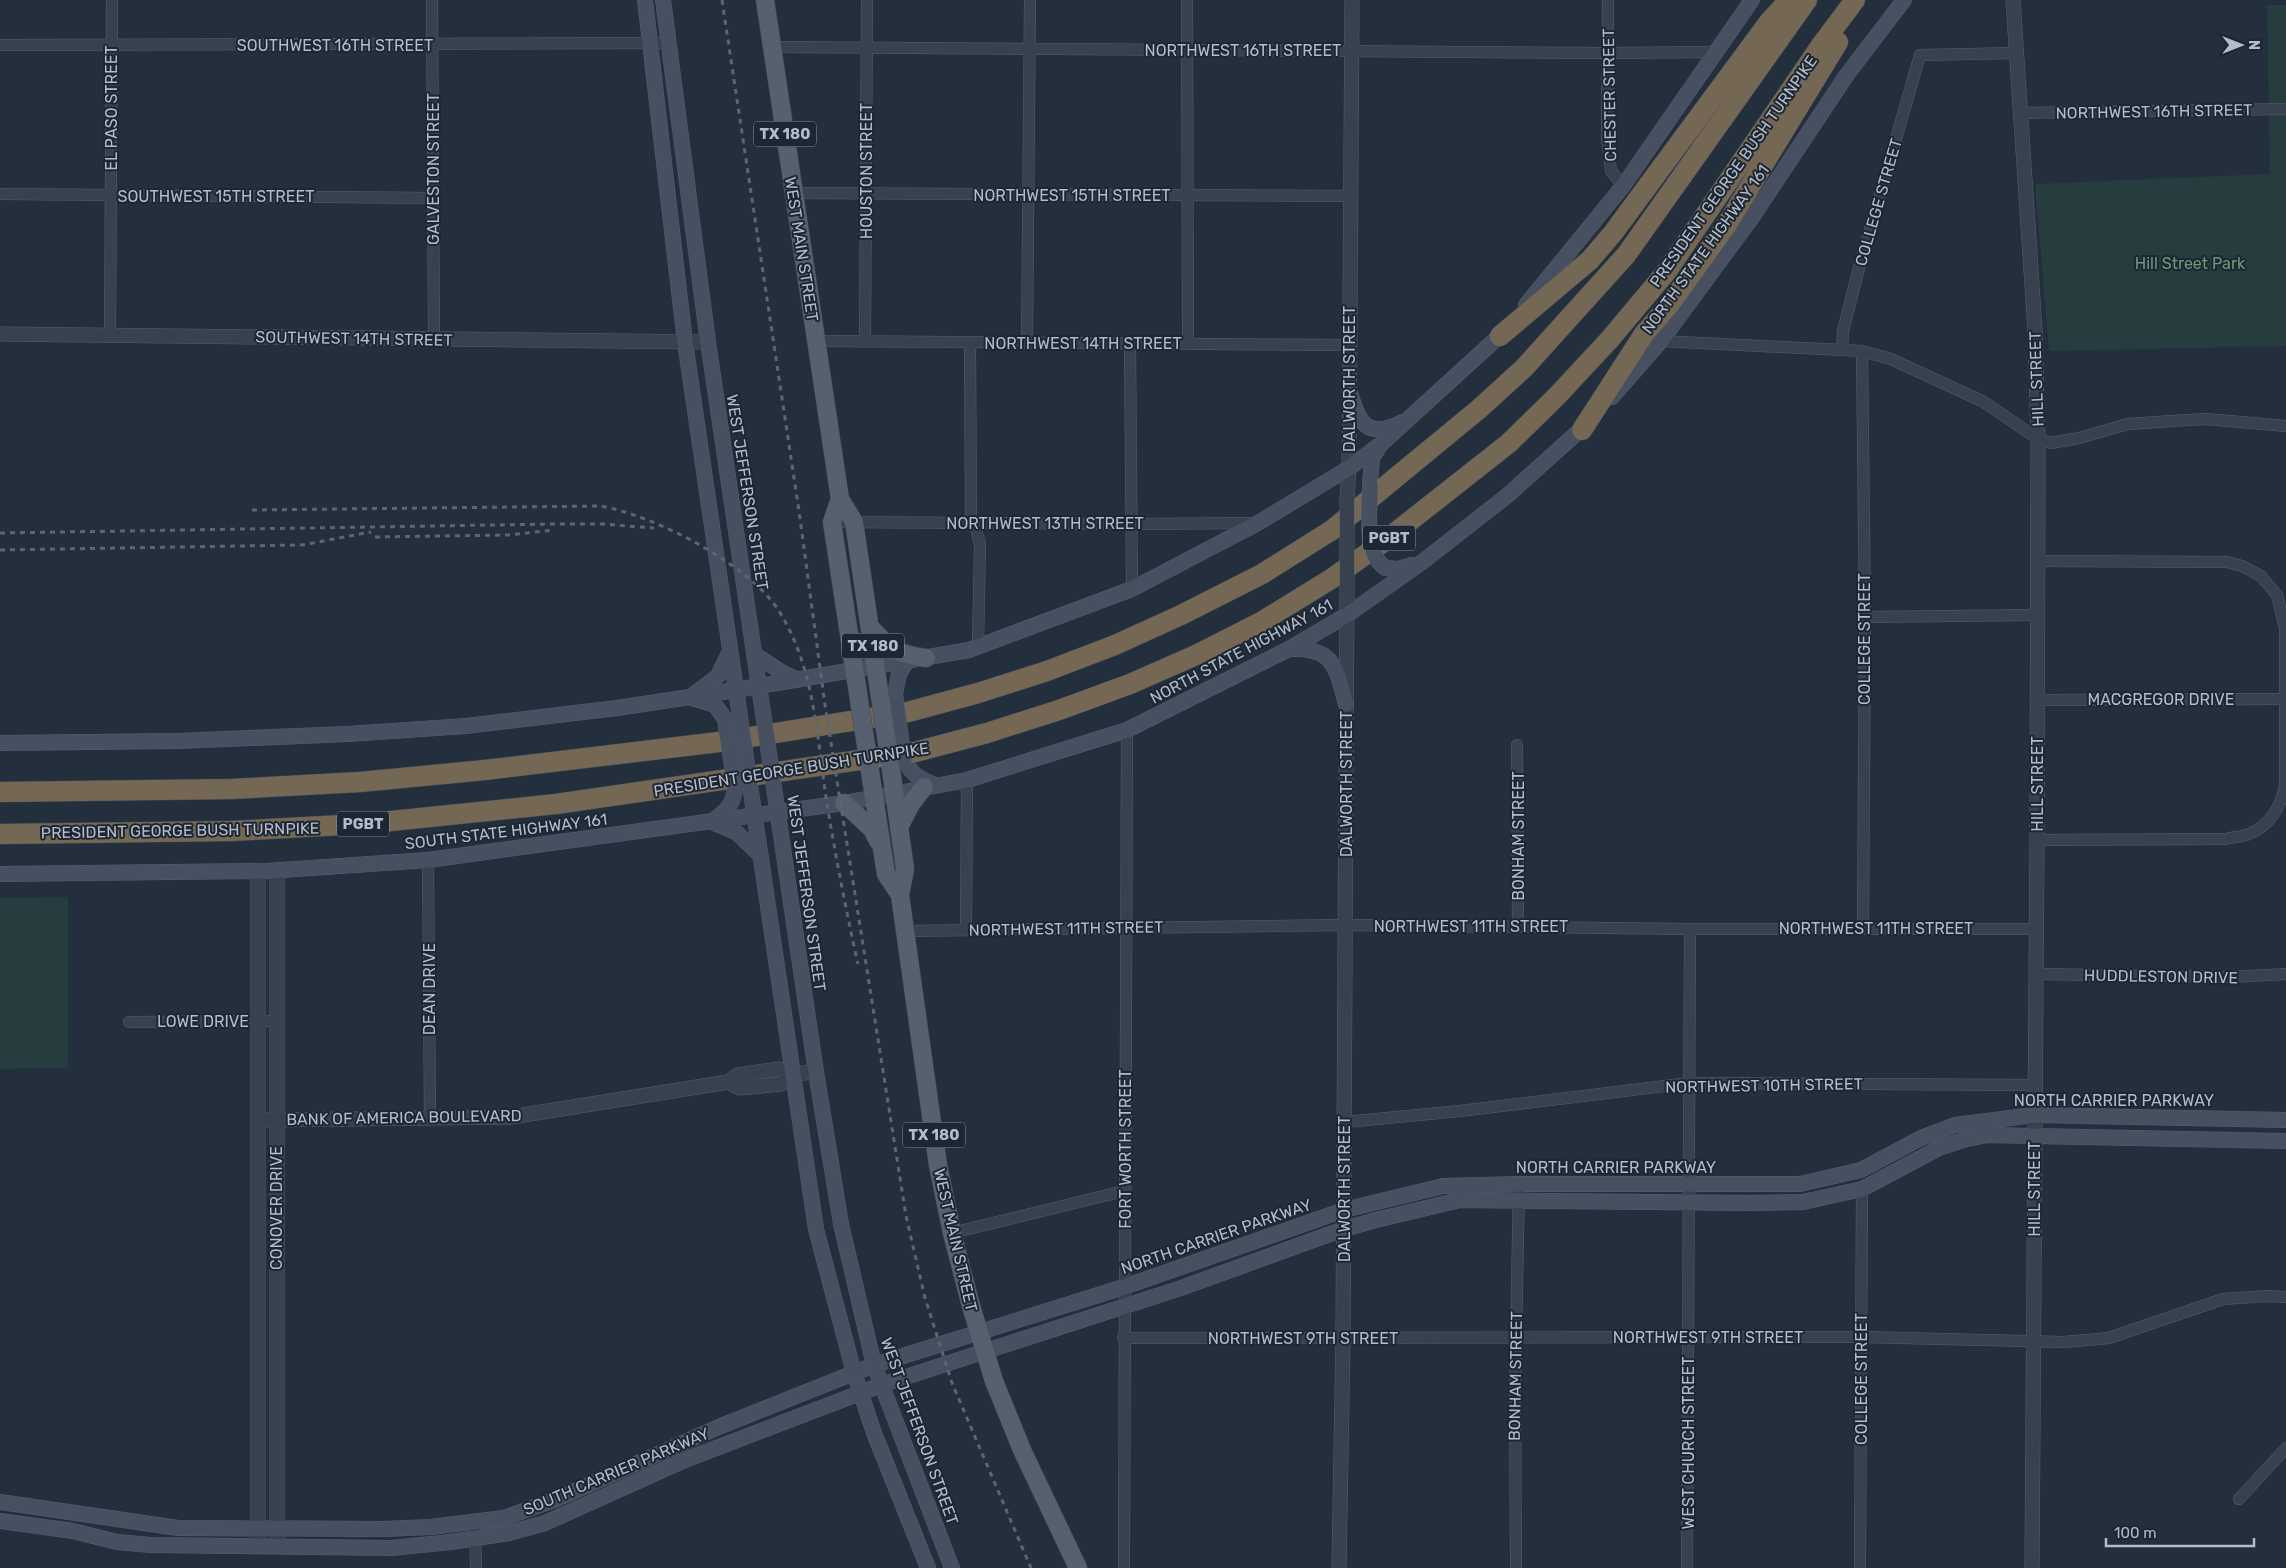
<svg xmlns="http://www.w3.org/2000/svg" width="2286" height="1568" viewBox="0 0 2286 1568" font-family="Rubik,sans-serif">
<rect width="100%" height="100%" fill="#242f3e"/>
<g fill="#263c3f">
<path d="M2267 5H2286V346L2049 351 2035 184 2270 174Z"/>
<path d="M68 897V1068L0 1069V898Z"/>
</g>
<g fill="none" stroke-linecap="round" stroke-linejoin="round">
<defs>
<g id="minor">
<path d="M432 0 434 339"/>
<path d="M1187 0 1188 344"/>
<path d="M1608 0 1607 138 1611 171 1623 186"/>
<path d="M0 45 669 43"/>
<path d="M772 47 1607 53 1715 52"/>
<path d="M2021 113 2286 109"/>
<path d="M794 193 1351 196"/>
<path d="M0 194 433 198"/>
<path d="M110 335 112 0"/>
<path d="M816 341 1350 345"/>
<path d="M865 341 867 0"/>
<path d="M1661 341 1862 351 1891 359 1984 402 2038 439 2051 443 2079 438 2128 424 2172 421 2206 419 2286 426"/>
<path d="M970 342 971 523 976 529 980 544 978 646"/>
<path d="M1027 343 1030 0"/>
<path d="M1130 343 1132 589"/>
<path d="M1842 350 1843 331 1859 268 1920 55 2016 53"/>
<path d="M1862 351 1865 617 1863 927"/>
<path d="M832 522 1130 524 1258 523"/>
<path d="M1865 617 2037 615"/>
<path d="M2036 700 2286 699"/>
<path d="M1517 745 1518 926"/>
<path d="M2037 840 2225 839C2233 837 2242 837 2249 834 2270 826 2282 805 2285 784V628L2277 595 2261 576 2242 566 2227 562 2038 561"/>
<path d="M428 860 430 1118"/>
<path d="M966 930 967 780"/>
<path d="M905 931 1345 925 1690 929H2036"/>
<path d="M2036 974 2231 977 2286 974"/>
<path d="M129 1022 276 1021"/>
<path d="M1345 1122 1460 1111 1689 1083 2035 1085"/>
<path d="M952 1233 1124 1191"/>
<path d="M1123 1338 1862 1337 2064 1342 2109 1338 2223 1299 2268 1296 2286 1297"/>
<path d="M2239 1499 2286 1448"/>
<path d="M475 1522 476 1568"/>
<path d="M1124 1568 1127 730"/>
<path d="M1516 1568 1515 1393 1519 1184"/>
<path d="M1687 1568 1690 929"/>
<path d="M1860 1568 1862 1189"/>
</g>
<g id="tertiary">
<path d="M2013 0 2035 330 2038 439 2037 840 2032 1568"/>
<path d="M0 334 708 342"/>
<path d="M1347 499 1349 468 1352 0"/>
<path d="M277 870V1546"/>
<path d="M728 1082 740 1088 781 1084 792 1074"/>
<path d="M266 1120 511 1117 728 1082 738 1075 779 1069 792 1074 816 1072"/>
<path d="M258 1546V871"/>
<path d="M1339 1568 1343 1337 1347 584"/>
</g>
<g id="secondary">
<path d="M645 0 685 342 740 717"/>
<path d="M663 0 708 342 763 713"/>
<path d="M1526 305 1623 186 1752 0"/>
<path d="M1349 390C1359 421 1365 441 1402 422"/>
<path d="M1612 397 1661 341 1753 216 1846 76 1904 0"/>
<path d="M1370 484 1372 458 1379 447"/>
<path d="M1378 561 1385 568 1398 569 1412 565"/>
<path d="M1291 649C1334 647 1336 668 1346 704"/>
<path d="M754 654 783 673 798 680"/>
<path d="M895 694 899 674 907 661"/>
<path d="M693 695 718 676 730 651"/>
<path d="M692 698 715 705 725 719"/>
<path d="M0 743 178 741 348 734 466 726 617 708 736 690 969 650 1132 589 1258 523 1349 468 1381 444 1507 329"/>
<path d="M904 760C912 775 920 779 935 785"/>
<path d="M773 781 816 1072 841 1224 874 1365 952 1568"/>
<path d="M750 785 816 1229 854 1373 874 1433 928 1568"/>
<path d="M714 820C727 810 734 804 735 787"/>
<path d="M712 822 736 832 760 855"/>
<path d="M0 874 267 871 428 860 844 803 967 780 1127 730 1289 649 1347 615 1421 563 1508 495 1588 423"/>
<path d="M0 1502 178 1528 383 1529 431 1527 504 1518 557 1499 721 1426 874 1365 1124 1287 1344 1210 1431 1189 1443 1186 1519 1184H1800L1861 1170 1921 1138 1955 1125 2034 1115 2286 1120"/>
<path d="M0 1521 73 1531 117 1542 151 1545 391 1548 451 1542 509 1533 545 1523 685 1460 881 1385 1181 1288 1344 1229 1376 1220 1460 1200 1750 1203 1803 1202 1862 1189 1939 1148 1967 1139 1988 1135 2286 1141"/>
</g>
<g id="primary">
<path d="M765 0 840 499 854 522 880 697"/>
<path d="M840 499 832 522 859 700"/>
<path d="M870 627C890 649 896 654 926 658"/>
<path d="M890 762 905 869 900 895 938 1165 952 1233 971 1306"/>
<path d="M869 765 886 874 900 895"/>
<path d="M844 803 872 829 878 841"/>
<path d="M899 827 911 804 924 787"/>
<path d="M994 1381 1022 1450 1078 1568"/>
</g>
<g id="motorway">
<path d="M1500 336 1590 260 1613 233 1769 22 1789 0"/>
<path d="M1582 430 1644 334 1670 304 1726 226 1838 42"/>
<path d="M0 792 231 789 360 782 485 770 719 742 908 712 978 693 1047 671 1115 645 1181 615 1262 574 1332 530 1479 409 1524 368 1626 255 1807 0"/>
<path d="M0 834 231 831 362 824 556 804 915 752 987 733 1059 710 1130 684 1196 655 1261 622 1331 579 1382 543 1509 443 1557 396 1610 339 1667 271 1822 44 1855 0"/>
</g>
</defs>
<use href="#minor" stroke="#565f6c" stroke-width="12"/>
<use href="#tertiary" stroke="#565f6c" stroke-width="15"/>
<use href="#secondary" stroke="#565f6c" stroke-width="16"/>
<use href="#primary" stroke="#414a57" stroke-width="19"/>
<use href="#motorway" stroke="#434c59" stroke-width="21"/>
<use href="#minor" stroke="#38414e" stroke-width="11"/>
<use href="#tertiary" stroke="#38414e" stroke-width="14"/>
<use href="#secondary" stroke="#465061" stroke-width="15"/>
<use href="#primary" stroke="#56606e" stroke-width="18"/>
<use href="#motorway" stroke="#746855" stroke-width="20"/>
<g stroke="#5a6575" stroke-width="3" stroke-dasharray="5 5" stroke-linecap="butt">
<path d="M722 0 799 511 825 705 906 1216 925 1298 952 1383 1031 1568"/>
<path d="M252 510 600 506C654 515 749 564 779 611 815 668 817 739 827 804 836 858 846 911 858 964"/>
<path d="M0 533 554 524H602L654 528"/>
<path d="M375 537 508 535 554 530"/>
<path d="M0 550 302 545 371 532"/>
</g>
<defs>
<path id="tertiary-bridge" d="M1347 499V584"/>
<g id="secondary-bridge">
<path d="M1370 484C1370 510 1365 539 1378 561"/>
<path d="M895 694 904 760"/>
<path d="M763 713 773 781"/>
<path d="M740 717 750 785"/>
<path d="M725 719 735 787"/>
</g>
<g id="primary-bridge">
<path d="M880 697 890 762"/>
<path d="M859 700 869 765"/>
<path d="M971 1306 994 1381"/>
</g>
</defs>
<use href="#tertiary-bridge" stroke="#565f6c" stroke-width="15" stroke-linecap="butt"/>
<use href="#secondary-bridge" stroke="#565f6c" stroke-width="16" stroke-linecap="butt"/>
<use href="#primary-bridge" stroke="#414a57" stroke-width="19" stroke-linecap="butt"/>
<use href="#tertiary-bridge" stroke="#38414e" stroke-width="14"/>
<use href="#secondary-bridge" stroke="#465061" stroke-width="15"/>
<use href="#primary-bridge" stroke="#56606e" stroke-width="18"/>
</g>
<g text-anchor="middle" stroke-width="4" stroke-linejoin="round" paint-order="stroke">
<g fill="#1d2633" stroke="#878f9c" stroke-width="1">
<rect x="754" y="121.5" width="62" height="25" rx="4"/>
<rect x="1363" y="525.5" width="52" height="25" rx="4"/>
<rect x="842" y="633.5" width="62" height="25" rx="4"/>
<rect x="337" y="811.5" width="52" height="25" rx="4"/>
<rect x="903" y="1122.5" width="62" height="25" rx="4"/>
</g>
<g font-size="15" font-weight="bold" fill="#b4bcc9">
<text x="785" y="139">TX 180</text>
<text x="1389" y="543">PGBT</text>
<text x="873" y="651">TX 180</text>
<text x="363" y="829">PGBT</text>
<text x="934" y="1140">TX 180</text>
</g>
<g font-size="16" fill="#b4bcc9" stroke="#1d2633">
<text x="335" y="51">SOUTHWEST 16TH STREET</text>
<text x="1243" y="56">NORTHWEST 16TH STREET</text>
<text transform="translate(1609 95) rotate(-91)" y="6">CHESTER STREET</text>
<text transform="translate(111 108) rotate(-90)" y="6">EL PASO STREET</text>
<text transform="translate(2154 111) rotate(-1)" y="6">NORTHWEST 16TH STREET</text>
<text transform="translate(433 169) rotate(-90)" y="6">GALVESTON STREET</text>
<text transform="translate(866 171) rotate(-90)" y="6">HOUSTON STREET</text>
<text transform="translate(1733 171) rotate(-55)" y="6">PRESIDENT GEORGE BUSH TURNPIKE</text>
<text x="1072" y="201">NORTHWEST 15TH STREET</text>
<text x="216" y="202">SOUTHWEST 15TH STREET</text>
<text transform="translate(1878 202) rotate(-74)" y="6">COLLEGE STREET</text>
<text transform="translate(802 249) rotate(81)" y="6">WEST MAIN STREET</text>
<text transform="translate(1705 249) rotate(-54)" y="6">NORTH STATE HIGHWAY 161</text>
<text transform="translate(354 338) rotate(1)" y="6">SOUTHWEST 14TH STREET</text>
<text x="1083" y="349">NORTHWEST 14TH STREET</text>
<text transform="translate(1349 379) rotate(-90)" y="6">DALWORTH STREET</text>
<text transform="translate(2036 379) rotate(-92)" y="6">HILL STREET</text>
<text transform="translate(748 492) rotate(81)" y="6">WEST JEFFERSON STREET</text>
<text x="1045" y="529">NORTHWEST 13TH STREET</text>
<text transform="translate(1864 639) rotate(-90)" y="6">COLLEGE STREET</text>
<text transform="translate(1241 651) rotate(-28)" y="6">NORTH STATE HIGHWAY 161</text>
<text x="2161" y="705">MACGREGOR DRIVE</text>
<text transform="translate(791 769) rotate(-9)" y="6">PRESIDENT GEORGE BUSH TURNPIKE</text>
<text transform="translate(1346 784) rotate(-90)" y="6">DALWORTH STREET</text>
<text transform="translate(2037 784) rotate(-90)" y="6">HILL STREET</text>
<text transform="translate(180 830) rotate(-1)" y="6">PRESIDENT GEORGE BUSH TURNPIKE</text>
<text transform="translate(506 831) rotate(-7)" y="6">SOUTH STATE HIGHWAY 161</text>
<text transform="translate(1518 836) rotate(-90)" y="6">BONHAM STREET</text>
<text transform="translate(807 893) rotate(82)" y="6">WEST JEFFERSON STREET</text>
<text x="1471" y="932">NORTHWEST 11TH STREET</text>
<text transform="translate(1066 928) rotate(-1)" y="6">NORTHWEST 11TH STREET</text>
<text x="1876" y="934">NORTHWEST 11TH STREET</text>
<text transform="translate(2161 976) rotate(1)" y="6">HUDDLESTON DRIVE</text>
<text transform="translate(429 989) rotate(-90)" y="6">DEAN DRIVE</text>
<text x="203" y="1027">LOWE DRIVE</text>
<text transform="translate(1764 1085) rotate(-1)" y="6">NORTHWEST 10TH STREET</text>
<text x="2114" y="1106">NORTH CARRIER PARKWAY</text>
<text transform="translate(404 1117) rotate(-1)" y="6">BANK OF AMERICA BOULEVARD</text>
<text transform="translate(1125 1149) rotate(-90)" y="6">FORT WORTH STREET</text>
<text x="1616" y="1173">NORTH CARRIER PARKWAY</text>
<text transform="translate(1344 1189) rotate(-90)" y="6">DALWORTH STREET</text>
<text transform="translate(2034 1189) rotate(-90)" y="6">HILL STREET</text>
<text transform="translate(276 1208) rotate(-90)" y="6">CONOVER DRIVE</text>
<text transform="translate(1216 1236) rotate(-19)" y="6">NORTH CARRIER PARKWAY</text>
<text transform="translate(956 1240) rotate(77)" y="6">WEST MAIN STREET</text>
<text x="1708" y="1343">NORTHWEST 9TH STREET</text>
<text x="1303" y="1344">NORTHWEST 9TH STREET</text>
<text transform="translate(1515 1376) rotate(-89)" y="6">BONHAM STREET</text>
<text transform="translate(1861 1379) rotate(-90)" y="6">COLLEGE STREET</text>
<text transform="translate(920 1431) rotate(70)" y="6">WEST JEFFERSON STREET</text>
<text transform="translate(1688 1443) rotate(-90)" y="6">WEST CHURCH STREET</text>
<text transform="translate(616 1471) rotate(-23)" y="6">SOUTH CARRIER PARKWAY</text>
</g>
<g font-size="16" fill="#6b9a76" stroke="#1d2633">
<text x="2190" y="269">Hill Street Park</text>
</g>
</g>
<g transform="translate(2241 45) rotate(90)" stroke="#1d2633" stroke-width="4" paint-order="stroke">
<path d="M0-4L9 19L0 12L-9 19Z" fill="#b4bcc9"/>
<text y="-8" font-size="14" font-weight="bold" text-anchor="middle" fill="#b4bcc9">N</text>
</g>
<path d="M2106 1538v8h148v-8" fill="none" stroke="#b4bcc9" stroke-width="2.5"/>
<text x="2114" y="1538" font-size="15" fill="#b4bcc9" stroke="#1d2633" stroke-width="4" paint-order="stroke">100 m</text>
</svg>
